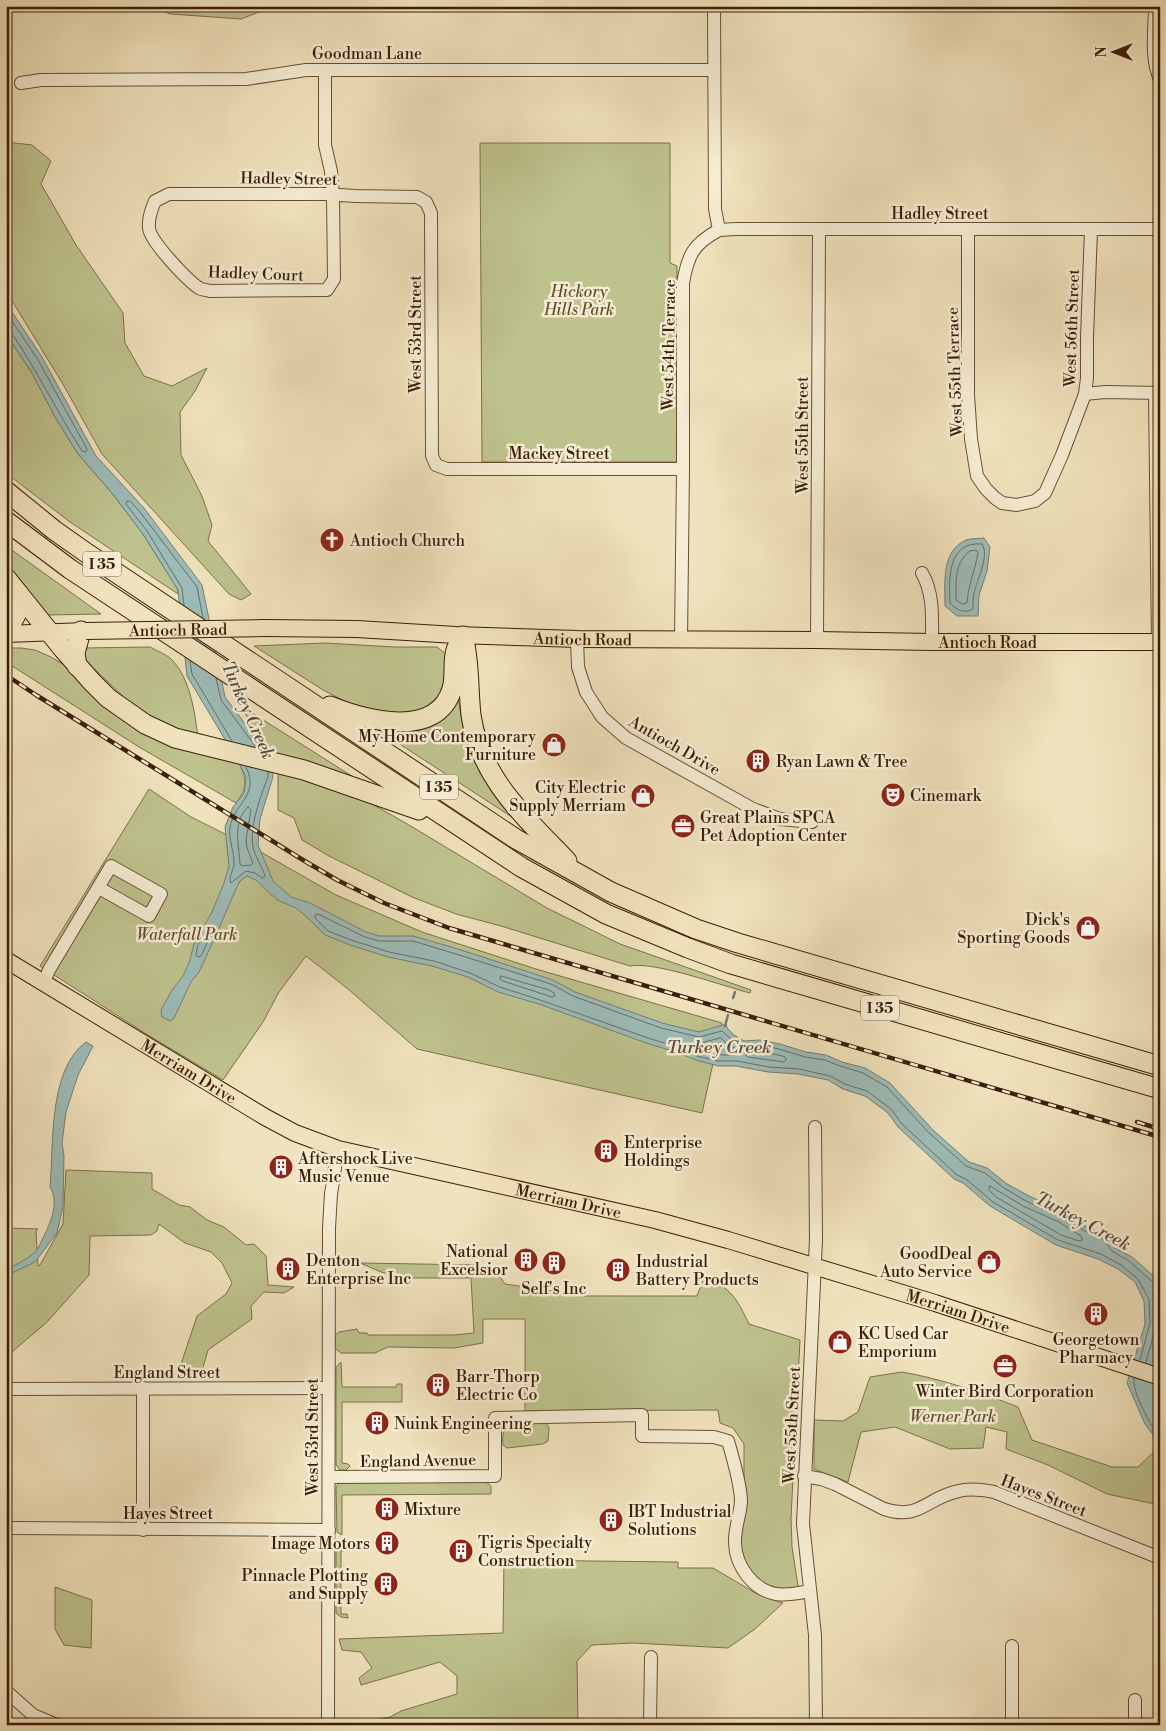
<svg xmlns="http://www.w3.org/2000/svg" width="1166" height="1731" viewBox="0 0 1166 1731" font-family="'Libre Bodoni',serif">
<rect width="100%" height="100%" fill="#f0e2bc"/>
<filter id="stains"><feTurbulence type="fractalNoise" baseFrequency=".004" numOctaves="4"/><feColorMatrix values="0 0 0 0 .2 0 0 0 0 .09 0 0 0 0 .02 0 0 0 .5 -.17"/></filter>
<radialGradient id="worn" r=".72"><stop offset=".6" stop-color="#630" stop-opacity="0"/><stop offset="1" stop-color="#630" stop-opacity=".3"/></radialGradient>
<g fill="#bec28d" stroke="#7d704a">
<path d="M143 6H274L241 19 171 14Z"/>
<path d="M6 142 32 145 51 161 41 184 76 245 123 313 125 343 144 376 172 386 207 368 195 391 180 412 181 455 202 496 212 525 208 541 251 594 241 600 229 594 102 454 64 386 6 291Z"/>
<path d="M480 143H670V263L677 266V462H482Z"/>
<path d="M6 334 32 373 55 417 78 454 112 493 143 534 178 590V594L70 522 6 473Z"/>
<path d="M6 546 101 614 48 615 6 562Z"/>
<path d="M325 643 395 647H437L447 655 448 671 439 696 425 708 402 715 362 710 323 690 254 646Z"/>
<path d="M150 647C157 651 166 654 171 659 190 677 195 713 198 738L170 728 132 705 84 659 83 648Z"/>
<path d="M6 648H21L35 650 51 657 71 669 96 697 238 761C247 779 248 787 236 803L139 747 6 662Z"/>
<path d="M454 697 458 698 464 733 480 773 516 814 518 821 372 726 400 727Z"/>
<path d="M241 706 355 778 275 756 255 731Z"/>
<path d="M278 772 327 785 365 800 409 825 547 908 620 944 751 990 750 993C723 986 654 961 630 966L501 926 456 914 412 897 329 856 302 840 294 818 278 810Z"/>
<path d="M149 789 191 817 259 851 336 895 422 932 536 969 722 1023 702 1113 417 1049 348 989 306 956 279 992 263 1022 223 1080 151 1037 40 966Z"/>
<path d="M66 1170 152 1173V1189L179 1205 190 1207 207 1220 224 1227 246 1245 254 1244 266 1256 268 1285 294 1287 284 1293 264 1292 251 1306 252 1319 208 1350 200 1378H181V1364L197 1316 226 1294 232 1283 222 1263 211 1252 185 1243 159 1224 157 1231 151 1235 90 1236 89 1275 47 1322 6 1357V1228L38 1229 36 1231 38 1266 40 1265 63 1224Z"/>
<path d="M360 1263 477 1265 495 1270 505 1284 586 1296H697L705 1275C733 1292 735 1295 749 1324L800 1340 791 1518 792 1547 798 1586 797 1589 786 1592 770 1588 758 1580 747 1566 739 1551 744 1508V1444L733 1428 720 1423 718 1410 525 1411V1319H483V1343L454 1348 388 1347 375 1353H341L335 1348V1335L339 1332 357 1329 359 1333H367L368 1335H454L474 1333 471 1278H407L381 1272Z"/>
<path d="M341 1362 342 1387H396L397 1384H402V1402H342V1463L348 1464 350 1466 346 1470H340L336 1465V1367Z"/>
<path d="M902 1372C942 1379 980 1392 1018 1407L1032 1440 1112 1467H1138L1160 1446V1505L1107 1494 1048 1465 1006 1449 1007 1432 986 1427 983 1448 950 1449 895 1427 861 1432 848 1482 814 1469V1420L843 1421 858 1412 870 1377Z"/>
<path d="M514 1422 546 1423 549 1428 548 1441 543 1444 507 1448 503 1445C502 1434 503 1427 514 1422Z"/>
<path d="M485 1481 491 1486V1494L342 1495V1535L337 1532 336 1487 339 1483Z"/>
<path d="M341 1547H348L349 1549 348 1550 341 1551V1614H347L348 1618 341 1617 336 1613V1553L337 1549Z"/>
<path d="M504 1560 678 1562V1568H713L757 1594 783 1603 755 1629 728 1648 633 1643 592 1645 577 1661 578 1725H376L365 1722 390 1717 401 1711 457 1694V1676L440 1662 361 1685 359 1678 372 1668 361 1652 342 1650 339 1639 503 1633Z"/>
<path d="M55 1587 92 1600 91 1648 64 1645 55 1629Z"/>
</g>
<g fill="#9dbcb9" stroke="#767d72">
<path d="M6 303 42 357 96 456 144 508 202 585 225 697 261 745 271 754 273 777 260 819 258 845 273 881 291 897 310 903 366 932 379 936H413L458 949 553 980 575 992 662 1023 699 1032 726 1024 727 1028 734 1035 744 1041 760 1040 780 1044 806 1052 826 1055 842 1062 865 1068 890 1083 933 1130 969 1162 987 1168 1007 1184 1029 1196 1064 1212 1087 1227 1105 1235 1109 1238 1115 1248 1132 1257 1158 1280 1160 1283V1368L1154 1392 1160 1401V1444L1145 1424 1127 1383 1145 1324 1144 1301 1135 1282 1118 1269 1098 1259 1056 1245 990 1206 963 1183 954 1179 898 1127 888 1113 865 1096 843 1089 828 1080 798 1074 768 1072 736 1066H718L696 1060 676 1052 649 1044 539 1004 498 992 468 977 432 966 388 957 350 945 325 935 309 919 296 908 277 900 256 880 247 876 240 881 236 889 216 935 199 972 191 982 174 1018 170 1021 162 1017 161 1010 172 990 183 976 189 963 194 944 212 912 224 883 229 866 225 827 233 807 244 793 246 777 238 761 187 676 178 590 143 534 112 493 78 454 55 417 32 373 6 334Z"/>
<path d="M984 538 990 547 987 571 979 595 978 616H957L945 606C945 584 941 553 964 541 969 538 978 539 984 538Z"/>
<path d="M86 1042 93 1046 78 1075 66 1112 62 1143 64 1156 63 1206 57 1233 35 1262 6 1276V1269C16 1265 26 1260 34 1253 38 1250 40 1244 42 1240 50 1224 60 1203 50 1187 54 1143 48 1070 86 1042Z"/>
</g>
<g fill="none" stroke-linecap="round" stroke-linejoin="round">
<g stroke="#6c6d60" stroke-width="1">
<path d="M6 312 38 360 87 449 86 452 82 451C58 413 38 373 13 335L6 332"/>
<path d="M982 544C990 555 977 580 974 593 973 598 973 604 973 609 965 614 956 610 950 603 949 579 947 541 982 544Z"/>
<path d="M970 551 976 550 978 553C975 570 968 586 967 603L962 604 956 600C956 581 954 563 970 551Z"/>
<path d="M184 605 182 588 147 531 126 504 127 501H130L140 512 197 587 203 618"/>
<path d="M190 661 192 674 232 741"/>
<path d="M216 678 221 700 256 747"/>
<path d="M246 767C260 796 235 802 230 827 228 839 235 853 234 865 233 870 230 875 230 880L231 883 246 871 255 873 262 878 265 876C262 866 255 857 253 847 249 827 261 795 268 777V772"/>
<path d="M248 807 251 810 246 840 247 848 253 863 251 865 242 866 240 864C239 844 232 822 248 807Z"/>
<path d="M210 927H213V930L201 956 198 957 196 955 198 945Z"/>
<path d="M501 976 549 990 554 993 555 996 552 997 503 981 500 979Z"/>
<path d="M721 1038 727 1044 738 1050 739 1054C725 1057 705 1054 693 1046L695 1043H701Z"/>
<path d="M748 1052C761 1051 772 1053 785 1057L786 1060 784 1062 748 1057 746 1055Z"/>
<path d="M990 1186 1023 1206 1059 1222 1081 1236 1082 1240 1079 1241 1061 1235 996 1197 989 1190Z"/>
<path d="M1140 1360 1150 1323 1149 1299 1138 1279 1121 1265 1101 1254 1058 1240 993 1202 966 1179 957 1175 902 1124 891 1109 867 1091 845 1084 830 1076 799 1069 769 1067 737 1061H718L697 1056 678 1047 651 1039 540 1000 500 987 470 973 434 961 389 952 351 940 328 931 315 918V915L318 914 365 937 379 941H413L456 954 551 984 573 996 661 1028 699 1037 722 1031 731 1039 743 1046 760 1045 779 1049 805 1057 825 1060 840 1066 863 1073 887 1087 929 1133 966 1166 985 1173 1004 1188 1026 1201 1061 1217 1085 1231 1103 1239 1112 1251 1129 1261 1155 1284 1160 1285"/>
<path d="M1146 1362C1152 1340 1161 1316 1153 1293L1155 1291H1160"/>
<path d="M1134 1378C1131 1390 1151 1427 1160 1437"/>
</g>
<g stroke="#767d72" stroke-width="2.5">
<path d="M733 998 735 992"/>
<path d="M725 1026 728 1015"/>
</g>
<defs>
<g id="minor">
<path d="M1155 6C1155 29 1150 58 1160 79"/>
<path d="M325 70V145L331 171 333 195 334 279 327 290 210 291C207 290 202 290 199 288 187 280 150 241 149 228 148 218 151 210 155 201L169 194H325L355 196 417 197 426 202 431 213 432 456 436 465 447 469H683"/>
<path d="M21 83 41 80 246 79 306 70H714"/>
<path d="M719 230 736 229H1160"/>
<path d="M968 230V395L971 439 977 476 986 489 995 498 1002 503 1017 505 1035 501 1045 493 1062 455 1085 394 1087 378V337L1091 230"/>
<path d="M1155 393 1158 642"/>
<path d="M1085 394 1105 392 1160 393"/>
<path d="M922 573C934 594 932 618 932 642"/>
<path d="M577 639 578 667 586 692 602 717 626 738 753 809 780 819 812 822"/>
<path d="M681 640 683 469V283C688 255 693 244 719 230L715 209 714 6"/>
<path d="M817 640 819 230"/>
<path d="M44 982 49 970 111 866 161 894 149 916 99 888"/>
<path d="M815 1127 816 1239 803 1524 815 1635 816 1725"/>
<path d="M143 1388V1530"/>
<path d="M6 1389 328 1388"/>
<path d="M804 1476 821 1479 835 1484 884 1509C920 1521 927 1497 959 1491 970 1488 983 1490 994 1492L1160 1558"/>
<path d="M329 1477 495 1476V1418L642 1415V1436L714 1437 728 1441C733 1458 741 1485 741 1502 740 1516 734 1530 735 1544 736 1566 753 1590 776 1594 787 1596 799 1593 810 1591"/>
<path d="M6 1528 329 1530"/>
<path d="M6 1691 33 1715 57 1725"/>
<path d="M328 1725 329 1228 331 1194 338 1149"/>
<path d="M650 1725 651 1657"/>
<path d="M1012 1725V1646"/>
<path d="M1135 1725V1700"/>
</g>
<g id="major">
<path id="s1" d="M264 628 357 629 456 635 577 639 817 640 932 642H1160"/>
<path d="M6 634 86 631"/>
<path id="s2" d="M6 960 265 1117 295 1133 338 1149 655 1220 728 1240 935 1303 1160 1377"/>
</g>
<g id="highway">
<path d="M6 491 54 530 88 554 516 839 611 892 696 929 738 943 1160 1066"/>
<path d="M6 521 70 569 521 867 606 914 688 948 731 964 1160 1089"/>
<path d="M6 578 63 649 92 682 108 698 145 724 175 738 304 770 419 810"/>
<path d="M6 633 16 615 19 594"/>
<path d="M463 636C470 662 468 688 471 715 480 778 525 817 567 861"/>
<path d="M77 666 75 653 81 631"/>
<path d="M330 706C365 720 437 740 452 689 456 676 452 662 456 650 457 646 461 641 463 637"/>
</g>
</defs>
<use href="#minor" stroke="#694f34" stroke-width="14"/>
<use href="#major" stroke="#3c1e07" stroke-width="18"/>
<use href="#highway" stroke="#3c1e07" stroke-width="21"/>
<use href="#minor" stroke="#f5ecd3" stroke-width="12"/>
<use href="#major" stroke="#f0e2bc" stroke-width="16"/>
<use href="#highway" stroke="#f0e2bc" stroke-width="19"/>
<defs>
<g id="rail">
<path d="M6 675 36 695 303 860 337 880 384 903 449 928 1160 1137"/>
<path d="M1137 1122 1160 1129"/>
</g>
</defs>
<use href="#rail" stroke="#3c1e07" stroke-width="4.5"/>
<use href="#rail" stroke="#f5ecd3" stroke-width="2.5" stroke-dasharray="8" stroke-linecap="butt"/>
<defs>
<g id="major-bridge">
<path id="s3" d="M86 631 264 628"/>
</g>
</defs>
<use href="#major-bridge" stroke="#3c1e07" stroke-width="18" stroke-linecap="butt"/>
<use href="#major-bridge" stroke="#f0e2bc" stroke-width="16"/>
</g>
<defs>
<symbol id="church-disc" viewBox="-11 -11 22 22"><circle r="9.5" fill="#8f2418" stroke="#f5ecd3"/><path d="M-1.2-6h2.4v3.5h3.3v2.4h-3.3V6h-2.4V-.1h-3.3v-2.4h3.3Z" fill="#fff"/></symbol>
<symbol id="shop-disc" viewBox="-11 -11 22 22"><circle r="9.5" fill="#8f2418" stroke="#f5ecd3"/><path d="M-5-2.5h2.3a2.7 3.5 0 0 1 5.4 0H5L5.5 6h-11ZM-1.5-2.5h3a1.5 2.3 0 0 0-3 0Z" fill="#fff"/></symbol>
<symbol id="building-disc" viewBox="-11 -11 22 22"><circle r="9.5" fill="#8f2418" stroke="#f5ecd3"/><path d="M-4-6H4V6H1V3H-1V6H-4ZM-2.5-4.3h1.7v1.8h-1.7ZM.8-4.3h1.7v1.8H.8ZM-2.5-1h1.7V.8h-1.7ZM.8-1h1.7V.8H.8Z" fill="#fff"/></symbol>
<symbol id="theatre-disc" viewBox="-11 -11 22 22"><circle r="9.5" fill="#8f2418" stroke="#f5ecd3"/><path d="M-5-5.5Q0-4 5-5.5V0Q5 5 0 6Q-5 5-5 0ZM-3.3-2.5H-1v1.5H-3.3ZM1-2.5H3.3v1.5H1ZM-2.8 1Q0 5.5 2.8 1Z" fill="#fff"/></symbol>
<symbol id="office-disc" viewBox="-11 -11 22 22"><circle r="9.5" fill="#8f2418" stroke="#f5ecd3"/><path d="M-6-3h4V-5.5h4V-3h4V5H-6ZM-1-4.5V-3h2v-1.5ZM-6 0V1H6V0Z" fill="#fff"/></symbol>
</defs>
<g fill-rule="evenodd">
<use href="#church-disc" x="318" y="526" width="28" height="28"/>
<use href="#shop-disc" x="540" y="731" width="28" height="28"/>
<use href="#building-disc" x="744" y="747" width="28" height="28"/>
<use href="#theatre-disc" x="879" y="781" width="28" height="28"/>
<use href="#shop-disc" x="629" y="782" width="28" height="28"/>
<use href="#office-disc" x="669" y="812" width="28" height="28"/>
<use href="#shop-disc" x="1074" y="914" width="28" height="28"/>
<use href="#building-disc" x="592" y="1137" width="28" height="28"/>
<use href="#building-disc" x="267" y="1153" width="28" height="28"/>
<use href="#building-disc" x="512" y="1246" width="28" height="28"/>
<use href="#shop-disc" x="975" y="1248" width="28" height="28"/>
<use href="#building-disc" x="540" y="1249" width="28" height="28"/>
<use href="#building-disc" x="274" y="1255" width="28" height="28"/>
<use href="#building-disc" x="604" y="1256" width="28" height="28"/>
<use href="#building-disc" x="1082" y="1300" width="28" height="28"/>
<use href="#shop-disc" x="826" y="1328" width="28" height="28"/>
<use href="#office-disc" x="991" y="1352" width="28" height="28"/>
<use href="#building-disc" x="424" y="1371" width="28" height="28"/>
<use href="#building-disc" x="363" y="1409" width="28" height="28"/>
<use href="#building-disc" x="373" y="1495" width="28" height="28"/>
<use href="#building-disc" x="597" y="1506" width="28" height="28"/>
<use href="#building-disc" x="373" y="1529" width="28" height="28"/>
<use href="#building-disc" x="447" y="1537" width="28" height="28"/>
<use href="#building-disc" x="372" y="1570" width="28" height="28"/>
</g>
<g text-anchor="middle" stroke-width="5" stroke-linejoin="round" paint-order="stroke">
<g fill="#f5ecd3" stroke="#745c44" stroke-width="1">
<rect x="83" y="551.5" width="38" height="25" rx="4"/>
<rect x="420" y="774.5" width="38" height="25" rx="4"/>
<rect x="861" y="995.5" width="38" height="25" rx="4"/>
</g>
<g font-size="15" font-weight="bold" fill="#3c1e07">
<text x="102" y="569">I 35</text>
<text x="439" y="792">I 35</text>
<text x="880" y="1013">I 35</text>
</g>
<g font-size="16" fill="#3c1e07" stroke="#f5ecd3">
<text x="367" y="59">Goodman Lane</text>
<text transform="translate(289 178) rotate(1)" y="6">Hadley Street</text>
<text x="940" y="219">Hadley Street</text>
<text transform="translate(256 273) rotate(2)" y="6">Hadley Court</text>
<text transform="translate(1071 328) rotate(-88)" y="6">West 56th Street</text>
<text transform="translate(415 334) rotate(-90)" y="6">West 53rd Street</text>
<text transform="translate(668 345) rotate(-89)" y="6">West 54th Terrace</text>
<text transform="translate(954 372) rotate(-92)" y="6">West 55th Terrace</text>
<text transform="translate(802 435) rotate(-90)" y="6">West 55th Street</text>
<text x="559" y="459">Mackey Street</text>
<text dy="6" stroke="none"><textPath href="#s3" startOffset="92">Antioch Road</textPath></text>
<text dy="6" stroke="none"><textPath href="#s1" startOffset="319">Antioch Road</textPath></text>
<text dy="6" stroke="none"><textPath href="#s1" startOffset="724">Antioch Road</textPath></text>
<text transform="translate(675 745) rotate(30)" y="6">Antioch Drive</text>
<text dy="6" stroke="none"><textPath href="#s2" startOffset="214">Merriam Drive</textPath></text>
<text dy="6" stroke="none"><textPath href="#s2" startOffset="619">Merriam Drive</textPath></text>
<text dy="6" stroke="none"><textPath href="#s2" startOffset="1024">Merriam Drive</textPath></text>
<text x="167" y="1378">England Street</text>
<text transform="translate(791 1425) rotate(-87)" y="6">West 55th Street</text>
<text transform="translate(312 1437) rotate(-90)" y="6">West 53rd Street</text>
<text transform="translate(418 1460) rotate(-1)" y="6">England Avenue</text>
<text transform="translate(1044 1495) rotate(21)" y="6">Hayes Street</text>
<text x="168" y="1519">Hayes Street</text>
</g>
<g font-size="16" font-style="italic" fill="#634f2f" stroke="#f5ecd3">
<text x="579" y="297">Hickory<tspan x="579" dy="18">Hills Park</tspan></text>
<text x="187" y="940">Waterfall Park</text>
<text x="953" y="1422">Werner Park</text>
</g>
<g font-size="16" fill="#3c1e07" stroke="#f5ecd3" text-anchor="start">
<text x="350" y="546">Antioch Church</text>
<text x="536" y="742" text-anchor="end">My Home Contemporary<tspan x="536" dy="18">Furniture</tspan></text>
<text x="776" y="767">Ryan Lawn &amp; Tree</text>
<text x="626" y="793" text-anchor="end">City Electric<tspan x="626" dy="18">Supply Merriam</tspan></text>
<text x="910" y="801">Cinemark</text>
<text x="700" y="823">Great Plains SPCA<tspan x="700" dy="18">Pet Adoption Center</tspan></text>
<text x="1070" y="925" text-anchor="end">Dick's<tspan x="1070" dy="18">Sporting Goods</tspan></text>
<text x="624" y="1148">Enterprise<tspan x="624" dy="18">Holdings</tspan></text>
<text x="298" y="1164">Aftershock Live<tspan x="298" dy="18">Music Venue</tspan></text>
<text x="508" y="1257" text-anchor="end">National<tspan x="508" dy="18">Excelsior</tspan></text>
<text x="972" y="1259" text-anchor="end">GoodDeal<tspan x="972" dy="18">Auto Service</tspan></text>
<text x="306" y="1266">Denton<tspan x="306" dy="18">Enterprise Inc</tspan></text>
<text x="636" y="1267">Industrial<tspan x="636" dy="18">Battery Products</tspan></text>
<text x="554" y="1294" text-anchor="middle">Self's Inc</text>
<text x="858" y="1339">KC Used Car<tspan x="858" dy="18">Emporium</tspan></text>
<text x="1096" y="1345" text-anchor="middle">Georgetown<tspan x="1096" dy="18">Pharmacy</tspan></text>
<text x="456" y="1382">Barr-Thorp<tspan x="456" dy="18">Electric Co</tspan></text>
<text x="1005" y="1397" text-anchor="middle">Winter Bird Corporation</text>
<text x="394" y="1429">Nuink Engineering</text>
<text x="404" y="1515">Mixture</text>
<text x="628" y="1517">IBT Industrial<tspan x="628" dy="18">Solutions</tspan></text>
<text x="478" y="1548">Tigris Specialty<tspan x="478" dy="18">Construction</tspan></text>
<text x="370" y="1549" text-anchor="end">Image Motors</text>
<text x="368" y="1581" text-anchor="end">Pinnacle Plotting<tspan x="368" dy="18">and Supply</tspan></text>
</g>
<g font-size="18" font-style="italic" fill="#594d3c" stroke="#f5ecd3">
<text transform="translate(248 710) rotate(66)" y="6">Turkey Creek</text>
<text x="719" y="1053">Turkey Creek</text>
<text transform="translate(1083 1221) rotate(28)" y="6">Turkey Creek</text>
</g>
</g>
<rect width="1166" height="1731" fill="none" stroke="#f0e2bc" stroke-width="25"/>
<rect x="8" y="8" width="1151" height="1716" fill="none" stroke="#3c1e07" stroke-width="2.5"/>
<rect x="12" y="12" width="1141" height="1706" fill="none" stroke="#3c1e07"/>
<g transform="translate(1114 52) rotate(270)" stroke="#f5ecd3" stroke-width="4" paint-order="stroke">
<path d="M0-4L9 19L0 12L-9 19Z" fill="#3c1e07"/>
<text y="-8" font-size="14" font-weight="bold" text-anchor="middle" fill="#3c1e07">N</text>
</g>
<rect width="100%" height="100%" filter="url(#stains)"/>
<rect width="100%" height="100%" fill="url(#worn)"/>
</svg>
